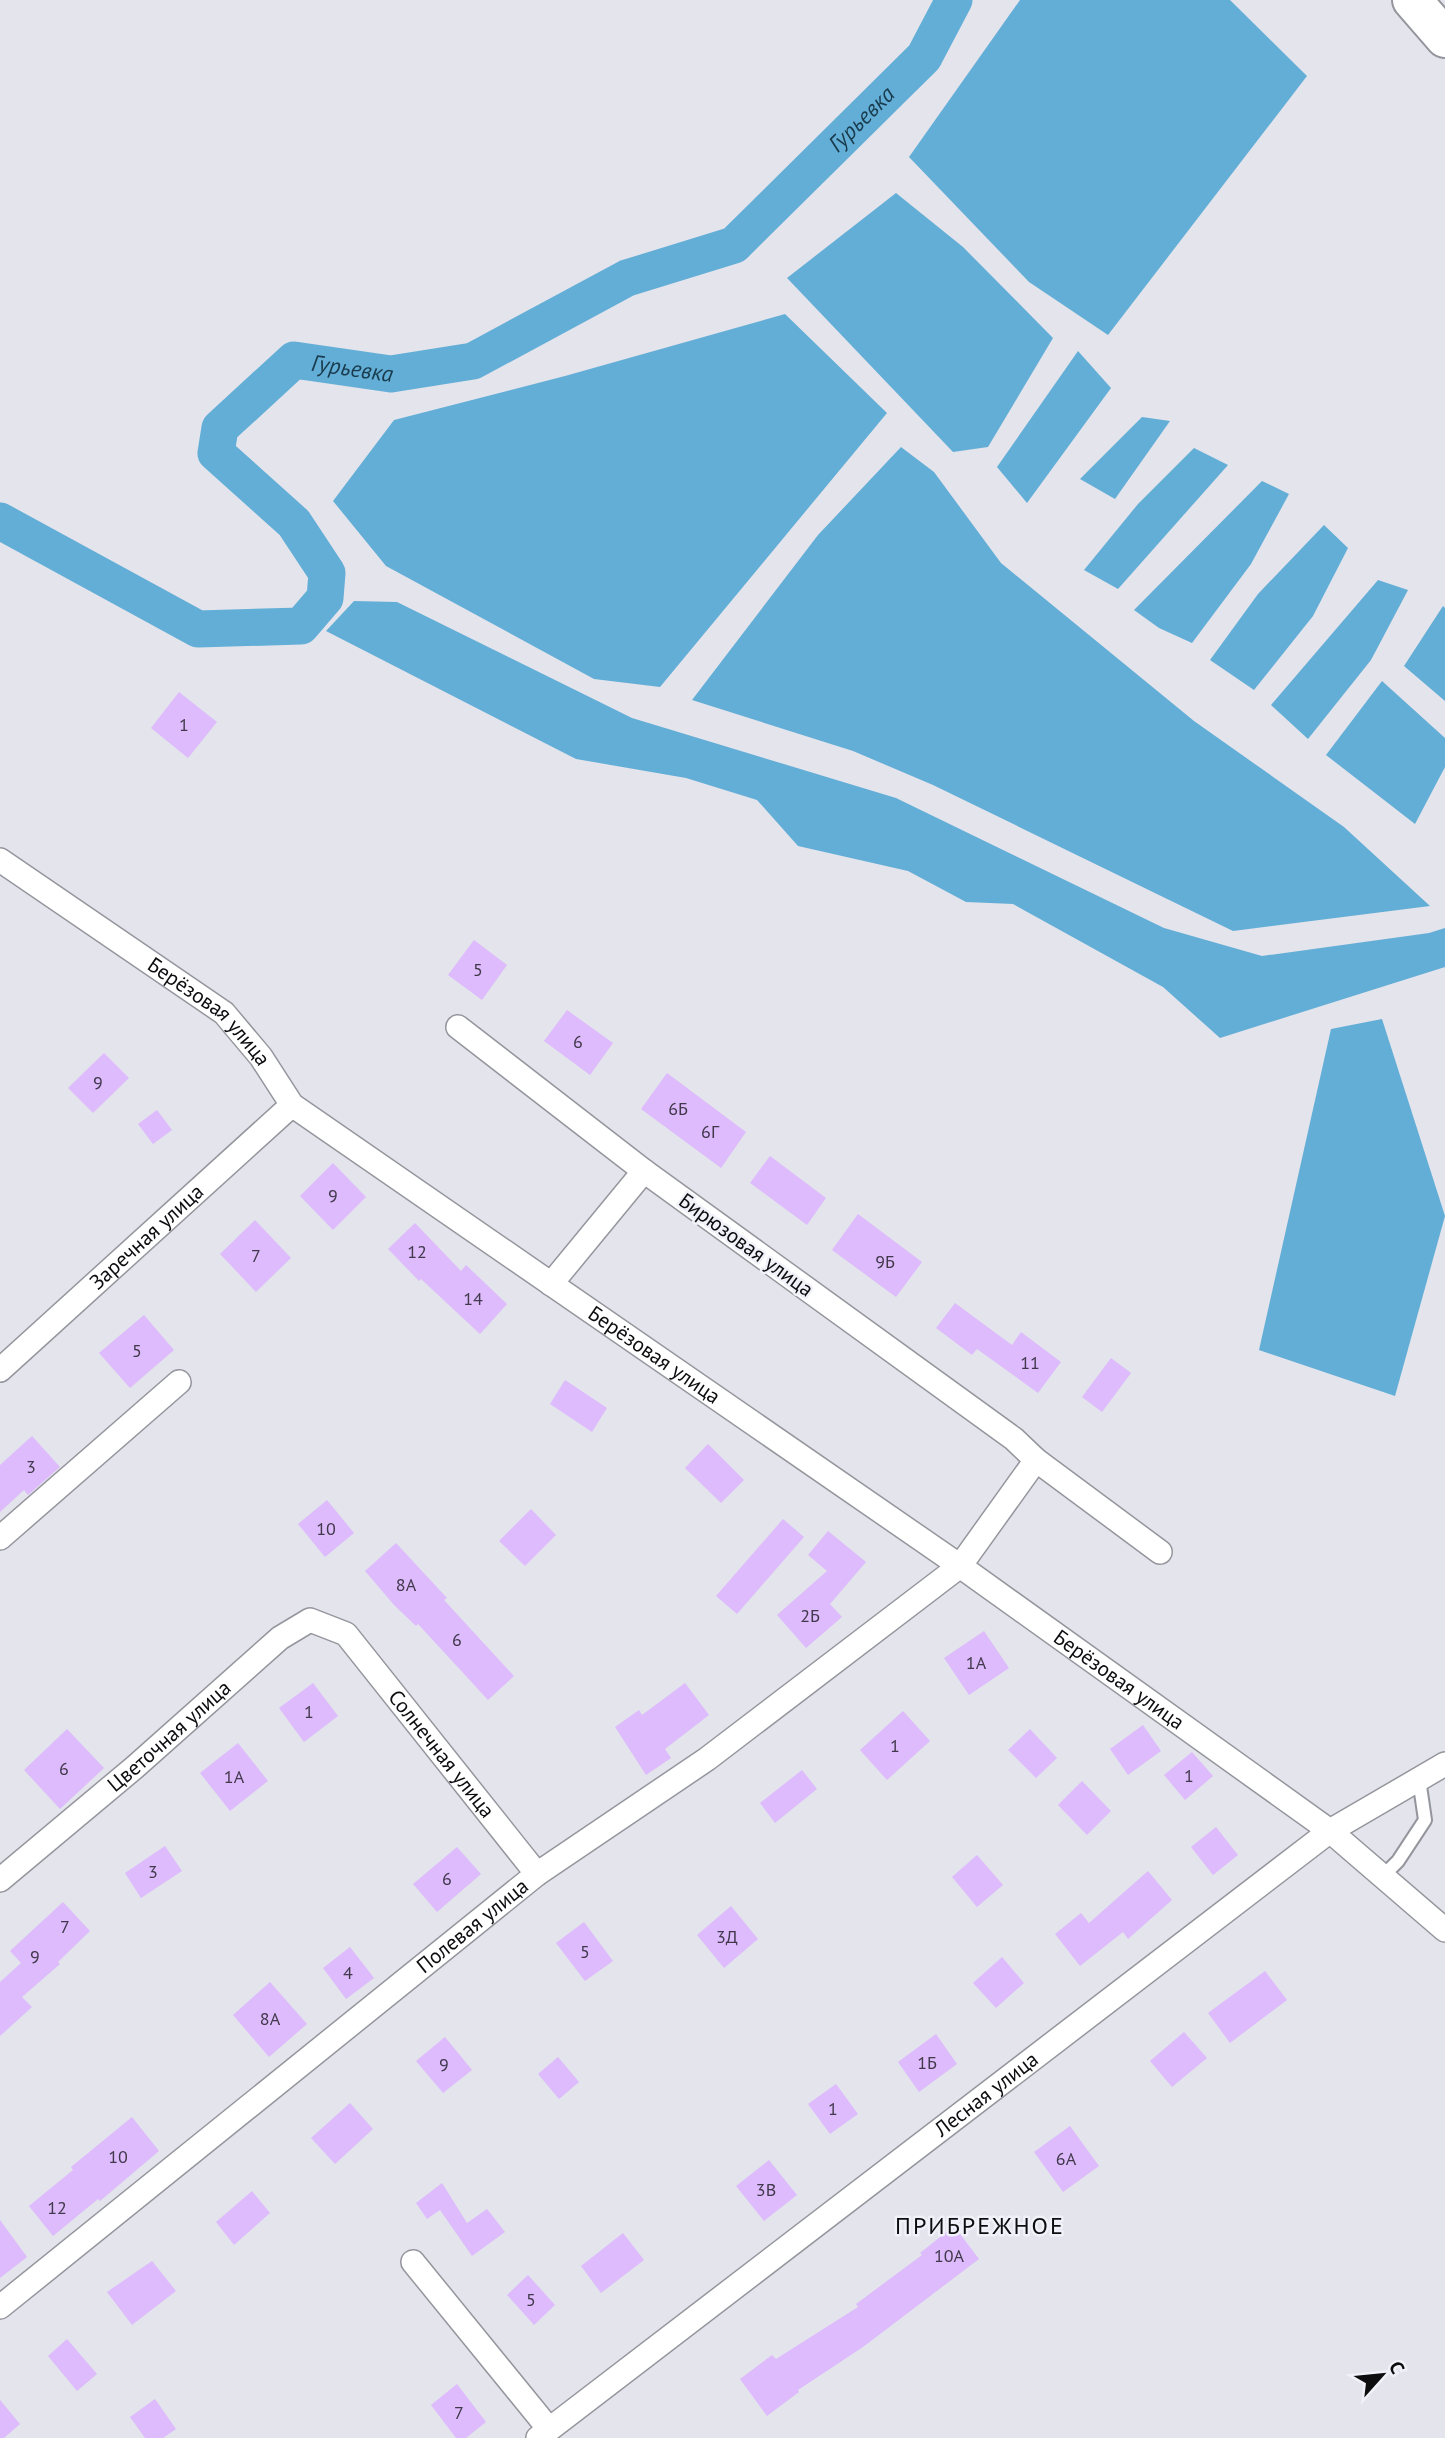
<svg xmlns="http://www.w3.org/2000/svg" width="1445" height="2438" viewBox="0 0 1445 2438" font-family="'PT Sans',sans-serif">
<rect width="100%" height="100%" fill="#e4e4ec"/>
<g fill="#63aed6">
<path d="M1020 0H1230L1307 76 1108 335 1029 282 909 157Z"/>
<path d="M896 193 963 247 1053 338 988 447 953 452 787 278Z"/>
<path d="M785 314 887 413 660 687 594 679 386 566 333 501 394 420 565 376Z"/>
<path d="M1078 351 1111 388 1027 503 997 467Z"/>
<path d="M1142 417 1170 421 1115 499 1080 479Z"/>
<path d="M901 447 934 472 1001 563 1194 721 1344 827 1430 906 1233 931 933 785 853 751 692 700 818 535Z"/>
<path d="M1194 448 1228 465 1118 589 1084 570 1138 504Z"/>
<path d="M1262 481 1289 494 1251 564 1192 643 1159 628 1134 610Z"/>
<path d="M1324 525 1348 548 1313 616 1254 690 1210 660 1258 594Z"/>
<path d="M1378 580 1408 590 1371 660 1308 739 1271 705Z"/>
<path d="M354 601 397 602 632 718 896 798 1164 928 1262 956 1429 933 1445 928V967L1220 1038 1163 987 1013 904 966 902 908 871 798 846 757 800 686 778 576 759 326 631Z"/>
<path d="M1443 606 1445 608V701L1404 666Z"/>
<path d="M1382 681 1445 738V767L1415 824 1326 755Z"/>
<path d="M1382 1019 1445 1216 1395 1396 1259 1350 1331 1029Z"/>
</g>
<g fill="none" stroke-linecap="round" stroke-linejoin="round">
<path stroke="#63aed6" stroke-width="37" id="s1" d="M0 521 198 629 301 626 325 598 327 573 294 523 216 453 220 428 294 360 391 374 473 361 627 278 734 245 924 57 954 0"/>
</g>
<g fill="#ddbbfc">
<path d="M179 692 217 722 188 758 151 728Z"/>
<path d="M474 940 507 965 482 1000 448 975Z"/>
<path d="M567 1010 613 1043 590 1075 544 1041Z"/>
<path d="M104 1053 129 1078 93 1113 68 1088Z"/>
<path d="M667 1073 746 1132 721 1168 641 1109Z"/>
<path d="M157 1110 172 1130 153 1144 138 1124Z"/>
<path d="M770 1156 826 1198 807 1225 750 1183Z"/>
<path d="M333 1163 366 1197 333 1230 300 1196Z"/>
<path d="M858 1214 922 1262 896 1297 832 1250Z"/>
<path d="M255 1220 291 1258 256 1292 220 1254Z"/>
<path d="M415 1223 461 1271 466 1265 507 1304 480 1334 421 1279 419 1281 388 1249Z"/>
<path d="M955 1303 1012 1345 1021 1332 1061 1362 1038 1393 977 1349 972 1355 936 1328Z"/>
<path d="M144 1315 174 1350 130 1388 99 1353Z"/>
<path d="M1111 1358 1131 1373 1102 1412 1082 1397Z"/>
<path d="M565 1380 607 1408 592 1432 550 1404Z"/>
<path d="M32 1436 60 1467 28 1495 24 1490 0 1512V1465Z"/>
<path d="M708 1444 744 1480 721 1503 685 1468Z"/>
<path d="M327 1500 354 1533 325 1557 298 1524Z"/>
<path d="M531 1509 556 1535 525 1566 499 1541Z"/>
<path d="M783 1519 804 1537 737 1614 716 1596Z"/>
<path d="M828 1531 866 1562 830 1604 842 1617 806 1648 777 1615 827 1571 808 1555Z"/>
<path d="M396 1543 447 1598 444 1600 514 1676 488 1700 418 1624 416 1626 394 1605 365 1571Z"/>
<path d="M984 1631 1009 1668 969 1695 944 1658Z"/>
<path d="M313 1683 338 1716 304 1742 279 1708Z"/>
<path d="M685 1683 709 1715 665 1749 671 1758 646 1775 615 1727 639 1710 642 1715Z"/>
<path d="M903 1711 930 1741 887 1780 860 1750Z"/>
<path d="M1143 1725 1161 1751 1128 1775 1110 1749Z"/>
<path d="M67 1729 104 1768 60 1809 24 1770Z"/>
<path d="M1030 1729 1057 1758 1036 1778 1008 1750Z"/>
<path d="M238 1743 268 1781 230 1811 200 1773Z"/>
<path d="M1192 1752 1213 1776 1185 1800 1164 1775Z"/>
<path d="M802 1770 817 1789 775 1823 760 1803Z"/>
<path d="M1082 1781 1111 1811 1087 1835 1058 1805Z"/>
<path d="M1216 1827 1238 1855 1213 1875 1191 1847Z"/>
<path d="M165 1846 182 1871 141 1898 125 1873Z"/>
<path d="M457 1847 481 1874 437 1912 413 1884Z"/>
<path d="M977 1855 1003 1885 977 1907 952 1877Z"/>
<path d="M1148 1871 1172 1900 1128 1939 1123 1932 1080 1966 1055 1934 1081 1913 1089 1923Z"/>
<path d="M63 1902 90 1931 58 1962 60 1964 22 1997 32 2007 0 2036V1982L21 1963 10 1951Z"/>
<path d="M731 1906 758 1939 724 1968 697 1935Z"/>
<path d="M584 1922 613 1961 585 1981 556 1943Z"/>
<path d="M350 1947 374 1978 346 1999 323 1968Z"/>
<path d="M1002 1957 1024 1983 996 2008 973 1983Z"/>
<path d="M1265 1971 1287 2000 1230 2043 1208 2013Z"/>
<path d="M270 1982 307 2024 269 2057 233 2015Z"/>
<path d="M1184 2032 1207 2058 1172 2087 1150 2061Z"/>
<path d="M936 2034 957 2064 919 2092 898 2062Z"/>
<path d="M445 2037 472 2070 443 2093 416 2061Z"/>
<path d="M558 2057 579 2082 559 2099 538 2074Z"/>
<path d="M836 2084 858 2114 830 2134 808 2104Z"/>
<path d="M350 2103 373 2129 335 2164 311 2138Z"/>
<path d="M132 2117 159 2151 100 2201 98 2199 53 2236 29 2206 73 2170 71 2167Z"/>
<path d="M1070 2126 1099 2166 1063 2192 1034 2152Z"/>
<path d="M769 2160 797 2195 764 2221 736 2186Z"/>
<path d="M442 2183 467 2223 487 2209 505 2232 472 2256 440 2210 427 2219 416 2203Z"/>
<path d="M252 2191 270 2213 234 2245 216 2222Z"/>
<path d="M0 2220 27 2257 0 2278Z"/>
<path d="M954 2226 979 2259 863 2347 798 2390 799 2392 767 2416 740 2379 772 2355 776 2359 858 2307 856 2304 922 2255 920 2253Z"/>
<path d="M623 2233 644 2260 601 2293 581 2266Z"/>
<path d="M152 2261 176 2291 132 2325 107 2292Z"/>
<path d="M528 2275 555 2305 534 2325 507 2295Z"/>
<path d="M67 2339 97 2374 77 2391 48 2356Z"/>
<path d="M457 2384 486 2422 466 2438H456L431 2405Z"/>
<path d="M155 2399 176 2429 163 2438H145L130 2417Z"/>
<path d="M0 2400 20 2424 4 2438H0Z"/>
</g>
<g fill="none" stroke-linecap="round" stroke-linejoin="round">
<defs>
<path id="lane" d="M1383 1876 1398 1861 1425 1820 1419 1779"/>
<g id="street">
<path id="s2" d="M0 860 224 1013 261 1057 292 1105 960 1566 1330 1831 1445 1930"/>
<path d="M551 1284 644 1171"/>
<path id="s3" d="M0 1370 292 1105"/>
<path d="M1036 1460 1160 1552"/>
<path d="M0 1538 179 1382"/>
<path id="s4" d="M0 1880 135 1767 280 1638 310 1620 346 1634 537 1874"/>
<path d="M413 2262 549 2429"/>
<path id="s5" d="M0 2307 537 1874 707 1759 960 1566 1036 1460 1014 1439 644 1171 458 1027"/>
<path id="s6" d="M538 2438 1330 1831 1445 1764"/>
</g>
<path id="highway" d="M1412 0 1445 38"/>
</defs>
<use href="#lane" stroke="#95959d" stroke-width="16"/>
<use href="#street" stroke="#95959d" stroke-width="26"/>
<use href="#highway" stroke="#95959d" stroke-width="42"/>
<use href="#lane" stroke="#fff" stroke-width="12"/>
<use href="#street" stroke="#fff" stroke-width="23"/>
<use href="#highway" stroke="#fff" stroke-width="38"/>
</g>
<g text-anchor="middle" stroke-width="5" stroke-linejoin="round" paint-order="stroke">
<g font-size="18" fill="#41384b">
<text x="184" y="731">1</text>
<text x="478" y="976">5</text>
<text x="578" y="1048">6</text>
<text x="98" y="1089">9</text>
<text x="678" y="1115">6Б</text>
<text x="710" y="1138">6Г</text>
<text x="333" y="1202">9</text>
<text x="417" y="1258">12</text>
<text x="256" y="1262">7</text>
<text x="885" y="1268">9Б</text>
<text x="473" y="1305">14</text>
<text x="137" y="1357">5</text>
<text x="1030" y="1369">11</text>
<text x="31" y="1473">3</text>
<text x="326" y="1535">10</text>
<text x="406" y="1591">8А</text>
<text x="810" y="1622">2Б</text>
<text x="457" y="1646">6</text>
<text x="976" y="1669">1А</text>
<text x="309" y="1718">1</text>
<text x="895" y="1752">1</text>
<text x="64" y="1775">6</text>
<text x="1189" y="1782">1</text>
<text x="234" y="1783">1А</text>
<text x="153" y="1878">3</text>
<text x="447" y="1885">6</text>
<text x="65" y="1933">7</text>
<text x="727" y="1943">3Д</text>
<text x="585" y="1958">5</text>
<text x="35" y="1963">9</text>
<text x="348" y="1979">4</text>
<text x="270" y="2025">8А</text>
<text x="927" y="2069">1Б</text>
<text x="444" y="2071">9</text>
<text x="833" y="2115">1</text>
<text x="118" y="2163">10</text>
<text x="1066" y="2165">6А</text>
<text x="766" y="2196">3В</text>
<text x="57" y="2214">12</text>
<text x="949" y="2262">10А</text>
<text x="531" y="2306">5</text>
<text x="459" y="2419">7</text>
</g>
<g font-size="21" fill="#0d0d10" stroke="#f1f2f9">
<text dy="7" stroke="none"><textPath href="#s2" startOffset="259">Берёзовая улица</textPath></text>
<text dy="7" stroke="none"><textPath href="#s3" startOffset="198">Заречная улица</textPath></text>
<text transform="translate(746 1245) rotate(36)" y="7">Бирюзовая улица</text>
<text dy="7" stroke="none"><textPath href="#s2" startOffset="826">Берёзовая улица</textPath></text>
<text dy="7" stroke="none"><textPath href="#s2" startOffset="1393">Берёзовая улица</textPath></text>
<text dy="7" stroke="none"><textPath href="#s4" startOffset="222">Цветочная улица</textPath></text>
<text dy="7" stroke="none"><textPath href="#s4" startOffset="597">Солнечная улица</textPath></text>
<text dy="7" stroke="none"><textPath href="#s5" startOffset="607">Полевая улица</textPath></text>
<text dy="7" stroke="none"><textPath href="#s6" startOffset="565">Лесная улица</textPath></text>
</g>
<g font-size="23" font-style="italic" fill="#193b4d" stroke="#f1f2f9">
<text dy="8" stroke="none"><textPath href="#s1" startOffset="1328">Гурьевка</textPath></text>
<text dy="8" stroke="none"><textPath href="#s1" startOffset="740">Гурьевка</textPath></text>
</g>
<g font-size="24" letter-spacing="2" fill="#0d0d10" stroke="#f1f2f9">
<text x="980" y="2234">ПРИБРЕЖНОЕ</text>
</g>
</g>
<g transform="translate(1382 2375) rotate(63)" stroke="#f1f2f9" stroke-width="5" paint-order="stroke">
<path d="M0-5L12 26L0 18L-12 26Z" fill="#0d0d10"/>
<text y="-10" font-size="19" font-weight="bold" text-anchor="middle" fill="#0d0d10">С</text>
</g>
</svg>
